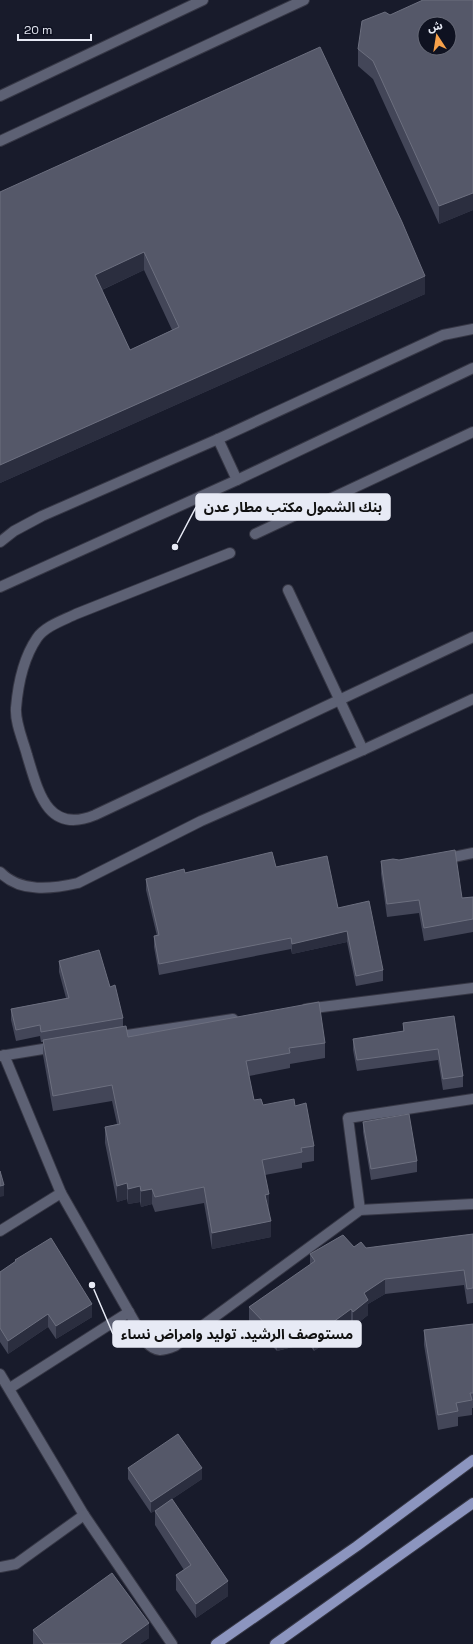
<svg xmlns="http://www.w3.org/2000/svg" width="473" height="1644" viewBox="0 0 473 1644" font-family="'Space Grotesk','Noto Sans Arabic',sans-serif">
<rect width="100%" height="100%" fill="#181b2b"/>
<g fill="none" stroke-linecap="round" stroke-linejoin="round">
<defs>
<g id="minor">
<path d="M0 96 203 0"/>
<path d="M0 141 304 0"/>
<path d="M218 439 237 480"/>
<path d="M255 534 473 432"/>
<path d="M0 542 14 531 42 516 218 439 443 335 473 329"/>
<path d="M230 553 76 614C64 620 45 626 37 638 24 657 18 684 16 708 15 723 23 740 27 755 38 791 47 835 95 815L473 637"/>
<path d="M0 587 237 480 473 368"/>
<path d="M288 590 363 750"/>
<path d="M444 859 473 853"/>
<path d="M0 872C20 893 52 889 78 883L201 821 363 750 473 699"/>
<path d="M306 1009 473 988"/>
<path d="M114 1037 233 1019"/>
<path d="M0 1056 55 1047"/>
<path d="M61 1193 146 1342C156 1353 163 1351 175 1346L360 1210 473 1204"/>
<path d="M360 1210 348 1118 473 1099"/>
<path d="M0 1231 61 1193 4 1055"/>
<path d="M0 1374 84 1515 16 1564 0 1567"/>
<path d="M10 1388 129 1312"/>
<path d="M84 1515 172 1644"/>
</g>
<g id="major">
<path d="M216 1644 357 1546 473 1460"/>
<path d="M275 1644 473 1503"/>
</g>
</defs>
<use href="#minor" stroke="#363745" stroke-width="12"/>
<use href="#major" stroke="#363745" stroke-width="12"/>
<use href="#minor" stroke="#5d6174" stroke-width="10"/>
<use href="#major" stroke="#8c95bf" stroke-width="10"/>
</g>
<g fill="#434658" fill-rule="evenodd">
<path d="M473 0V210L439 224 373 79 358 66V49L390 15Z"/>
<path d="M0 192 425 294 0 483ZM144 270 172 330 130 350 102 290Z"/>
<path d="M399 860 462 898 473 897V932L424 941 419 913 387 917 381 874V861Z"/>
<path d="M276 867 338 908 383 970V981L356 986 347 942 292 954 291 949 159 975 154 947V936H157L146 890V879L185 873Z"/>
<path d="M59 961 110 987 123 1018V1026L128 1037 325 1043V1058L290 1064V1068L249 1076 254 1100 263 1105 295 1106 314 1146V1161L302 1163V1168L265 1175 269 1209 271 1237 212 1249 204 1203 155 1212 152 1204 141 1207 140 1202 128 1204 127 1199 117 1202 105 1143V1127L117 1124 112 1101 53 1111 43 1055V1042H41L40 1036 16 1041 11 1020V1009L66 998 59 972Z"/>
<path d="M454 1016 463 1076V1087L443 1090 438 1060 357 1071 353 1050V1039L403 1031V1023Z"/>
<path d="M363 1122 417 1161V1172L371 1180 363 1132Z"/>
<path d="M473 1234V1303L467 1304 464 1285 385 1294 368 1304V1315L353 1327 351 1324 314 1351 308 1343 277 1351 249 1322V1307L310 1265V1254L354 1247 366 1248Z"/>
<path d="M15 1260 92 1317 56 1339 48 1327 8 1354 0 1342V1272L15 1262Z"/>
<path d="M473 1324V1408H472V1415L458 1417V1426L438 1430 424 1345V1330Z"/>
<path d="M128 1468 202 1479 172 1499 228 1596 196 1618 176 1590V1575L184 1570 155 1525V1511L159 1508 151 1513 128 1479Z"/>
<path d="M33 1630 149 1638 140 1644H33Z"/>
</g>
<g fill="#2b2e3f">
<path d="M473 193V210L439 224V206Z"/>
<path d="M144 252V270L95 293V275Z"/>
<path d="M425 276V294L0 483V465Z"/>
<path d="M347 931V942L292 954V944Z"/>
<path d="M127 1183V1199L117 1202V1186Z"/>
<path d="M4 1185V1196L0 1197V1186Z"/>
<path d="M140 1186V1202L128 1204V1189Z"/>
<path d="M152 1189V1204L141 1207V1191Z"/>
<path d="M269 1194V1209L265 1210V1195Z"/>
<path d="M271 1221V1237L212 1249V1233Z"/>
<path d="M385 1279V1294L368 1304V1315L353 1327V1312L364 1293Z"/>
<path d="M92 1304V1317L56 1339V1326Z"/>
<path d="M351 1309V1324L314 1351V1336Z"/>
<path d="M48 1314V1327L8 1354V1341Z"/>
<path d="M308 1328V1343L277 1351V1336Z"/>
<path d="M202 1468V1479L151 1513V1502Z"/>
<path d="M228 1581V1596L196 1618V1604Z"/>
<path d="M149 1623V1638L140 1644H120Z"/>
</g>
<g fill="#555869" stroke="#6c6f7f" fill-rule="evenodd">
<path d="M423 0H473V193L439 206 373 61 358 49 362 21 385 12 390 15ZM425 24H449V48H425Z"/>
<path d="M320 47 402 222 425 276 0 465V192ZM144 252 179 327 130 350 95 275Z"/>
<path d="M455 850 462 898 473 897V919L424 928 419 900 387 904 381 861 393 859 399 860Z"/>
<path d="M272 852 276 867 327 856 338 908 369 901 383 970 356 976 347 931 292 944 291 938 159 964 154 936 159 935 146 879 184 869 185 873Z"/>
<path d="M99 950 110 987 115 985 123 1018 41 1032 40 1025 16 1030 11 1009 69 998 59 961Z"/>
<path d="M319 1002 325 1043 289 1048 290 1053 246 1061 254 1100 261 1099 263 1105 294 1099 295 1106 306 1103 314 1146 301 1148 302 1152 262 1160 269 1194 265 1195 271 1221 212 1233 204 1187 155 1197 152 1189 141 1191 140 1186 128 1189 127 1183 117 1186 105 1127 120 1124 112 1085 53 1096 43 1040 126 1026 128 1037Z"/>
<path d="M454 1016 463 1076 443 1079 438 1049 357 1060 353 1039 404 1031 403 1023Z"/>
<path d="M409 1114 417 1161 371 1169 363 1122Z"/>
<path d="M0 1171 4 1185 0 1186Z"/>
<path d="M473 1234V1288L467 1289 464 1270 385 1279 364 1293 368 1300 353 1312 351 1309 314 1336 308 1328 277 1336 249 1307 315 1261 310 1254 343 1235 354 1247 361 1242 366 1248Z"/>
<path d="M51 1238 92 1304 56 1326 48 1314 8 1341 0 1328V1272L16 1261 15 1260Z"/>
<path d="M473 1324V1393H470L472 1400 456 1403 458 1411 438 1415 424 1330Z"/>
<path d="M178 1434 202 1468 151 1502 128 1468Z"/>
<path d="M172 1499 228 1581 196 1604 176 1575 191 1565 155 1511Z"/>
<path d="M112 1573 149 1623 120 1644H44L33 1630Z"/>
</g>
<path fill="none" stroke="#e7eaf5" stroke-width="1.5" d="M175 547L196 507M92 1285L113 1334"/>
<g fill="#e7eaf5" stroke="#0f1221" stroke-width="1.5">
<circle cx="175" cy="547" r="4"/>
<circle cx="92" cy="1285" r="4"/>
</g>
<g fill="#e7eaf5" stroke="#e7eaf5" stroke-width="1.5">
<rect x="196" y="494" width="194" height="26" rx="4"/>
<rect x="113" y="1321" width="248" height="26" rx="4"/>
</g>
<g font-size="14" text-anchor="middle" font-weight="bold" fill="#111">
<text x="293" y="512">بنك الشمول مكتب مطار عدن</text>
<text x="237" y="1339">مستوصف الرشيد. توليد وامراض نساء</text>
</g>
<g transform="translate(437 36) rotate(348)"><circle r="19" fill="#0f1221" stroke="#656876"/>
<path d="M0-3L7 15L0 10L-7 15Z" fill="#f7a14a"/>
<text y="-6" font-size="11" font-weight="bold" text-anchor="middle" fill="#e7eaf5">ش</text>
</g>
<path d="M18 34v6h73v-6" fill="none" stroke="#e7eaf5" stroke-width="2"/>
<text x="24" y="34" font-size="12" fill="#e7eaf5" stroke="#0f1221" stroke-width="3" paint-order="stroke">20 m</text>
</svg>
